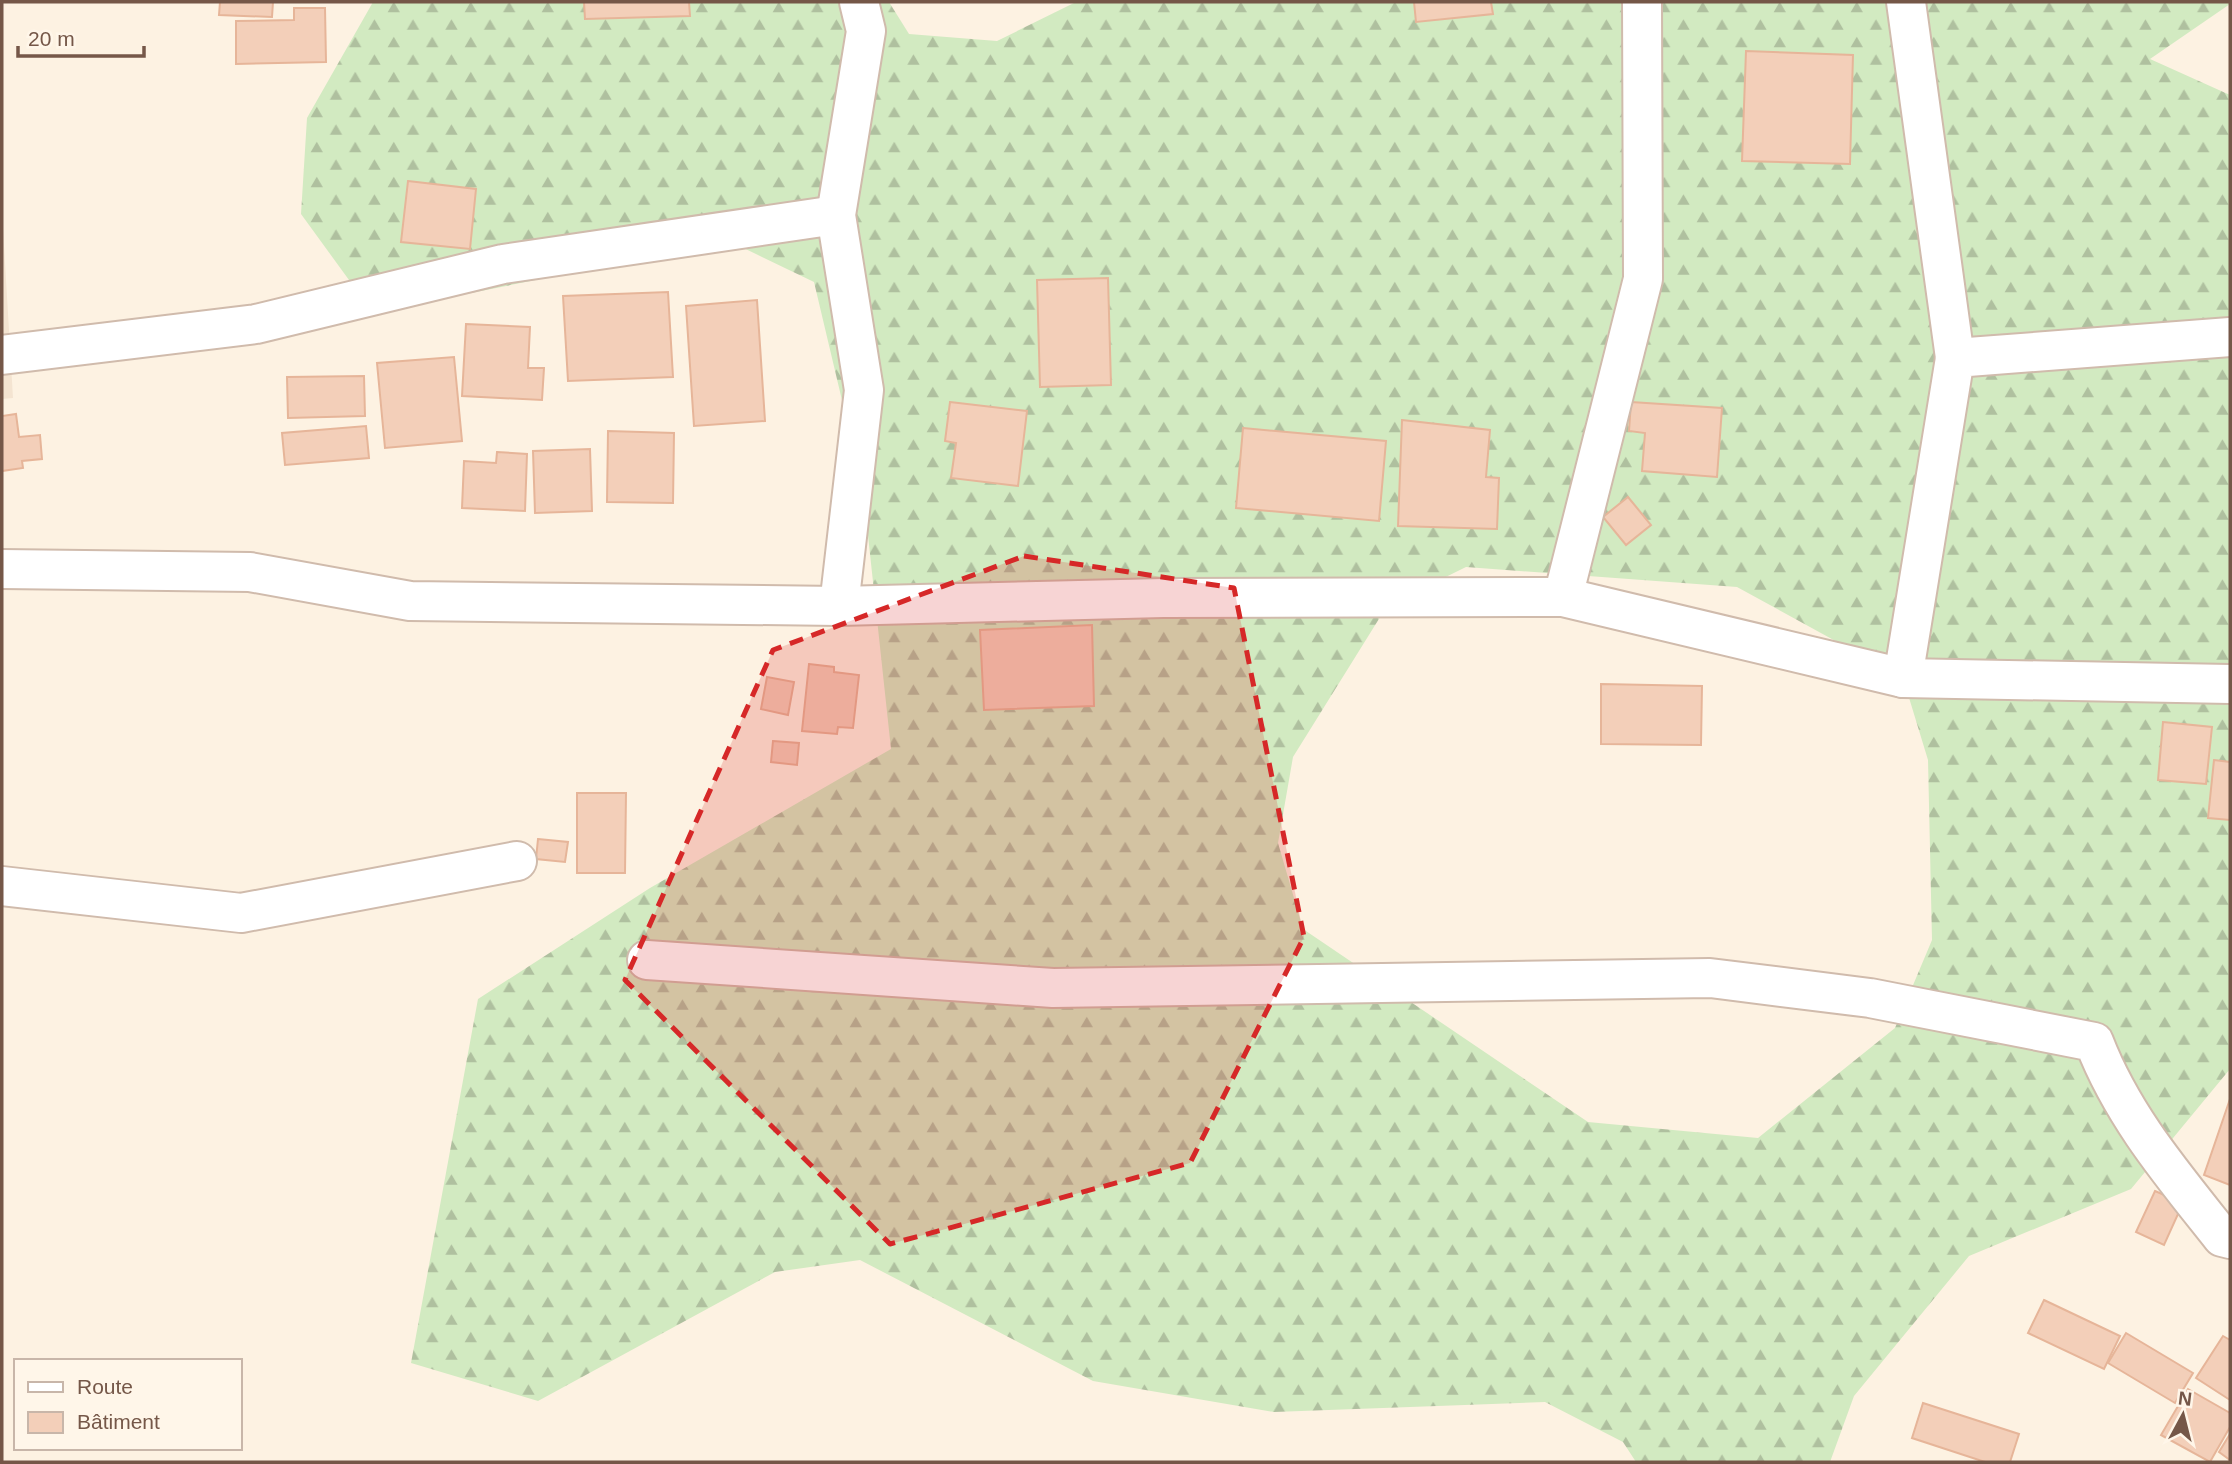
<svg xmlns="http://www.w3.org/2000/svg" width="2232" height="1464" viewBox="0 0 2232 1464" font-family="Arial,sans-serif">
<defs>
<pattern id="forest-firs" width="22" height="20" patternUnits="userSpaceOnUse" patternTransform="scale(1.75)"><rect width="22" height="20" fill="#d2eac1"/><path d="M5 1l3.5 6h-7zM16 11l3.5 6h-7z" fill="#afc09f"/></pattern>
</defs>
<rect width="100%" height="100%" fill="#fdf2e2"/>
<path fill="#f4e4d1" d="M2 212 13 398 2 399Z"/>
<path fill="url(#forest-firs)" fill-rule="evenodd" d="M373 2H889L909 34 997 41 1076 2H2230V4L2150 59 2230 95V1069L2131 1189 1969 1256 1854 1396 1830 1462H1636L1623 1442 1545 1402 1274 1412 1093 1381 860 1260 775 1272 538 1401 411 1363 478 999 650 888 891 749 863 489 814 282 729 241 466 294 357 291 301 214 307 118ZM1466 567 1737 587 1903 678 1928 760 1932 940 1895 1028 1758 1138 1588 1122 1303 929 1278 843 1293 757 1387 606Z"/>
<g fill="#f3cfb9" stroke="#e6b599" stroke-width="2">
<path d="M220 2H273L272 17 219 15Z"/>
<path d="M584 2H689L690 16 585 19Z"/>
<path d="M1414 2H1491L1493 14 1416 22Z"/>
<path d="M294 8H325L326 62 236 64V21L294 20Z"/>
<path d="M1746 51 1853 55 1850 164 1742 161Z"/>
<path d="M408 181 476 189 470 249 401 242Z"/>
<path d="M1108 278 1111 385 1040 387 1037 280Z"/>
<path d="M668 292 673 377 568 381 563 296Z"/>
<path d="M757 300 765 421 694 426 686 306Z"/>
<path d="M466 324 530 327 528 368H544L542 400 462 396Z"/>
<path d="M454 357 462 441 385 448 377 363Z"/>
<path d="M364 376 365 416 288 418 287 377Z"/>
<path d="M950 402 1027 411 1018 486 951 478 956 443 945 441Z"/>
<path d="M1631 402 1722 408 1717 477 1642 471 1645 433 1629 431Z"/>
<path d="M16 414 19 437 40 435 42 459 22 461 23 468 2 471V416Z"/>
<path d="M1402 420 1490 430 1486 477 1499 478 1497 529 1398 526Z"/>
<path d="M366 426 369 458 285 465 282 433Z"/>
<path d="M1243 428 1386 441 1379 521 1236 508Z"/>
<path d="M608 431 674 433 673 503 607 502Z"/>
<path d="M590 449 592 511 535 513 533 451Z"/>
<path d="M497 452 527 454 525 511 462 508 464 461 496 463Z"/>
<path d="M1628 497 1651 525 1626 545 1603 517Z"/>
<path d="M1092 625 1094 706 984 710 980 630Z"/>
<path d="M809 664 834 667V672L859 675 853 728 838 727 837 734 802 731Z"/>
<path d="M767 677 794 682 788 715 761 709Z"/>
<path d="M1601 684 1702 686 1701 745 1601 744Z"/>
<path d="M2163 722 2212 727 2206 784 2158 780Z"/>
<path d="M773 741 799 743 797 765 771 762Z"/>
<path d="M2214 760 2230 762V820L2208 818Z"/>
<path d="M577 793H626L625 873H577Z"/>
<path d="M538 839 568 842 565 862 536 859Z"/>
<path d="M2230 1099V1185L2204 1175Z"/>
<path d="M2155 1191 2183 1203 2164 1245 2136 1232Z"/>
<path d="M2044 1300 2120 1336 2104 1369 2028 1333Z"/>
<path d="M2126 1333 2193 1373 2175 1403 2108 1363Z"/>
<path d="M2223 1336 2230 1340V1400L2196 1378Z"/>
<path d="M2188 1389 2230 1413V1427L2210 1462 2161 1435Z"/>
<path d="M1923 1403 2019 1434 2010 1462H1985L1912 1438Z"/>
<path d="M2230 1434V1460L2219 1452Z"/>
</g>
<g fill="none" stroke-linecap="round" stroke-linejoin="round">
<defs>
<g id="minor">
<path d="M1906 2 1955 358"/>
<path d="M2 355 256 324 503 264 836 215"/>
<path d="M2 569 250 572 410 601 839 606 1163 598 1563 597 1903 678 2230 684"/>
<path d="M1563 597 1643 279 1642 2"/>
<path d="M839 606 864 390 836 215 866 31 859 2"/>
<path d="M1903 678 1955 358 2230 337"/>
<path d="M2 886 241 913 517 861"/>
<path d="M647 960 1053 988 1710 978 1870 998 2094 1042C2123 1117 2173 1175 2222 1237L2230 1239"/>
</g>
</defs>
<use href="#minor" stroke="#d0bbac" stroke-width="42"/>
<use href="#minor" stroke="#fff" stroke-width="38"/>
</g>
<path fill="#d62828" fill-opacity="0.2" stroke="#d62828" stroke-width="5" stroke-dasharray="14 9" stroke-linejoin="round" d="M1024 556 1234 588 1304 937 1190 1163 890 1244 625 980 773 650Z"/>
<rect width="2232" height="1464" fill="none" stroke="#755748" stroke-width="7"/>
<rect x="14" y="1359" width="228" height="91" fill="#fff6e9" stroke="#c8b6a9" stroke-width="2"/>
<rect x="28" y="1382" width="35" height="10" fill="#ffffff" stroke="#c8b6a9" stroke-width="2"/>
<text x="77" y="1394" font-size="21" fill="#755748">Route</text>
<rect x="28" y="1412" width="35" height="21" fill="#f3cfb9" stroke="#c8b6a9" stroke-width="2"/>
<text x="77" y="1429" font-size="21" fill="#755748">Bâtiment</text>
<g transform="translate(2183 1415) rotate(7)" stroke="#fff6e9" stroke-width="5" paint-order="stroke">
<path d="M0-5L12 26L0 18L-12 26Z" fill="#755748"/>
<text y="-10" font-size="19" font-weight="bold" text-anchor="middle" fill="#755748">N</text>
</g>
<path d="M18 46v10h126v-10" fill="none" stroke="#755748" stroke-width="3.5"/>
<text x="28" y="46" font-size="21" fill="#755748" stroke="#fff6e9" stroke-width="5" paint-order="stroke">20 m</text>
</svg>
